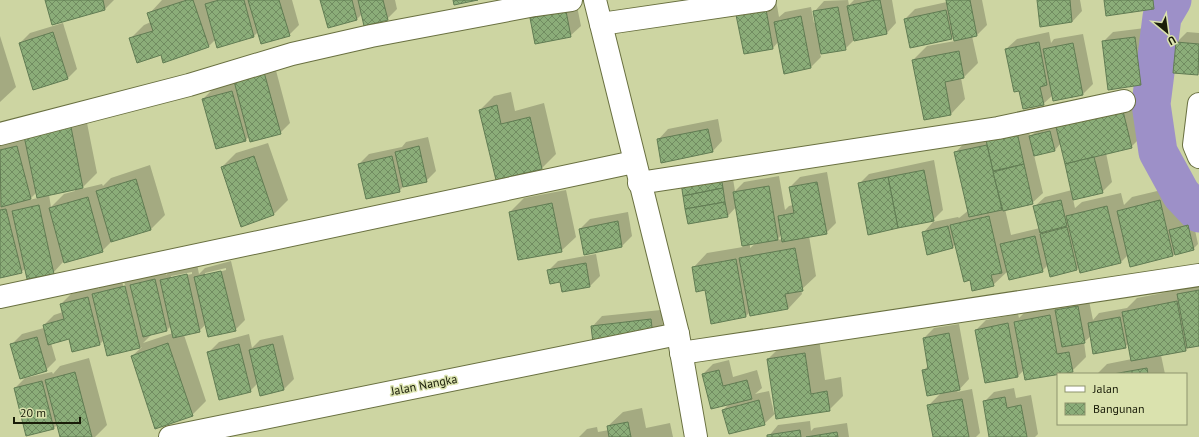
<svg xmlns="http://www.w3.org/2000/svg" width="1199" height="437" viewBox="0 0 1199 437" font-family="'PT Sans',sans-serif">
<defs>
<pattern id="building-cross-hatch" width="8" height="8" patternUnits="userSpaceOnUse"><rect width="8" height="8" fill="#8bad79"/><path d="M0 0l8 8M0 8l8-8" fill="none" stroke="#718c61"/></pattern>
</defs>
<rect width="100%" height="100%" fill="#cdd5a2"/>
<g fill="#0003" fill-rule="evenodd">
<path d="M46 0H114L105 9 53 23Z"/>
<path d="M162 0H292L299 25 289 35 258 32 254 36 216 39 208 47 161 54 130 39 144 25 151 22 149 14Z"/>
<path d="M321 0H395L397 9 387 19 362 14 357 19 328 27Z"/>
<path d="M776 0 779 17 785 12 811 7 814 23 816 22 814 12 824 1 848 0 849 5 854 0H892L896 23 886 34 854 40 845 49 820 53 821 57 811 67 784 73 778 42 773 48 745 53 748 5Z"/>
<path d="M947 0H982L987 25 977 35 972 36 978 63 964 77 961 78 965 99 951 114 913 60 927 46 955 41 954 36 952 38 905 19 915 9 947 2Z"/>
<path d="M1038 0H1080L1082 11 1072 22Z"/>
<path d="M1105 0H1162L1153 8Z"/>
<path d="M576 1 581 26 570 36 531 18 541 8Z"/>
<path d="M63 23 77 69 67 79 20 43 30 33Z"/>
<path d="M1145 28 1150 74 1140 85 1103 42 1113 32Z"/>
<path d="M1049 32 1051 43 1054 39 1083 34 1093 84 1083 94 1053 95 1043 104 1020 90 1006 49 1017 39Z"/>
<path d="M1187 32 1199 33V73L1197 74 1174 72 1177 42Z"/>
<path d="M0 36 16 87 0 102Z"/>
<path d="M274 63 290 123 280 133 249 136 246 140 203 99 213 89 235 83Z"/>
<path d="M511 92 515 111 544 103 556 154 542 168 480 110 494 96Z"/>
<path d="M1137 97 1145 133 1131 147 1106 153 1112 182 1102 192 1073 199 1075 208 1082 202 1121 193 1124 205 1132 197 1174 187 1183 223 1193 221 1198 244 1193 249 1173 255H1128L1120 263 1079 267 1077 269 1048 265 1042 271H1008L993 285 970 279 956 244 953 247 928 253 923 233 933 222 958 217 959 218 969 210 955 153 969 138 1027 123 1030 137 1036 131 1055 126 1056 128 1071 113ZM1061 143 1072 190 1045 197 1034 207 1040 228 1011 235 1005 209 1032 203 1043 193 1034 155 1055 150Z"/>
<path d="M85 113 97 173 81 189 102 184 103 186 111 178 150 165 165 215 151 229 113 240 102 251 63 262 53 273 26 268 21 272 0 277V143ZM75 189V191L64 194 51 207 49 195ZM37 192 38 198 29 200Z"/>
<path d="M718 119 722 141 712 152 658 140 668 129Z"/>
<path d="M428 137 436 171 426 181 404 186 399 191 359 164 369 154 402 147 406 142Z"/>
<path d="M268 143 288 200 273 215 222 167 236 153Z"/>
<path d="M934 160 943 210 933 220 859 184 869 174Z"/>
<path d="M827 172 836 223 826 233 809 236 816 276 801 290 802 294 788 309 750 312 746 316 706 289 693 268 707 253 743 247 736 207 728 216 682 183 733 179 735 191 744 182 779 176 785 210 789 206 793 205 790 187 800 177ZM782 234 783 239 777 240ZM756 243 750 248V244Z"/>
<path d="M566 190 576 237 561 251 510 212 524 198Z"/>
<path d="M628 212 632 236 622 246 585 253 580 229 590 219Z"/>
<path d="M596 254 600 276 590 286 563 291 561 281 548 271 558 261Z"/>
<path d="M231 261 245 320 235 330 206 324 199 331 184 335 206 401 192 415 132 356 142 347 108 355 104 340 100 344 73 351 70 338 51 343 56 360 46 370 11 345 22 334 44 328V325L54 315 63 312 61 304 71 294 98 287V289L107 280 165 270 166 275 171 270 197 264 199 274 205 268ZM226 268V270L205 276V273ZM192 272V274L171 278V276ZM122 281H124L138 339H136ZM171 326 173 333 143 343 152 334 167 330Z"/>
<path d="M1199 282V345L1190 346 1186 350 1161 355 1165 374H1097L1107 364 1132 359 1129 343 1125 347 1091 336 1084 342 1086 357 1072 371 1024 370 1018 376 976 330 986 320 1018 314 1019 318 1029 308 1088 296 1093 320 1099 313 1127 308 1137 298 1183 289 1188 284Z"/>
<path d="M661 310 663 325 653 335 592 327 602 316Z"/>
<path d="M959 324 969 379 957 392 972 389 980 433 976 437H934L929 405 941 393 923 371 929 365 924 338 934 328Z"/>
<path d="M249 334 252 348 260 340 283 335 294 379 284 389 258 383 250 391 209 352 219 342Z"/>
<path d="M819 339 825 380 841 377 843 396 829 410 776 413 764 424 723 410 729 404 703 374 713 364 729 360 733 377 757 370 762 388 755 394 769 391 774 413 776 412 768 359 782 345Z"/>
<path d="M89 358 107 425 95 437H61L58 424 54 428 27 435 15 388 25 378 52 372 53 374 60 366Z"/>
<path d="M1014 388 1016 398 1031 395 1038 434 1035 437H990L984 402 994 392Z"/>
<path d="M642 408 646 428 670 423 673 437H579L587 429 597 427 598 432 609 430 608 426 623 412Z"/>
<path d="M810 421 811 431 814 428 847 423 849 437H768L778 425Z"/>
</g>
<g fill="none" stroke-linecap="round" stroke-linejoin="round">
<path stroke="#9d90c8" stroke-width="39" d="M1172 0 1162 17 1151 104 1158 152 1181 194 1199 213"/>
</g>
<g fill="url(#building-cross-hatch)" stroke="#617c53">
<path d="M45 0H103L105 10 52 25Z"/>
<path d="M187 0H193L209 47 163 63 161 55 137 63 129 38 153 31 147 13Z"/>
<path d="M219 0H244L254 37 217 48 205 4Z"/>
<path d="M248 0H279L290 36 261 44Z"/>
<path d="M320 0H352L357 20 328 28Z"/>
<path d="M358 0H383L388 20 364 26Z"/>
<path d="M453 0H478L454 5Z"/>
<path d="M875 0H880L887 34 854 41 847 6Z"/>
<path d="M946 0H970L977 36 954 41Z"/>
<path d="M1037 0H1070L1072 22 1040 27Z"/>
<path d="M1104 0H1153L1154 9 1106 16Z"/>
<path d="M838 7 846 50 821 54 813 11Z"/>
<path d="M766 9 773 49 744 54 736 15Z"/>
<path d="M946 10 952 39 910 48 904 19Z"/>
<path d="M566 11 571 37 535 44 530 18Z"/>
<path d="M801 16 811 68 784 74 774 22Z"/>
<path d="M53 32 68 79 33 90 19 43Z"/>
<path d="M1135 37 1141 85 1108 90 1102 41Z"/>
<path d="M1039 42 1047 85 1040 87 1044 105 1023 109 1019 91 1014 92 1005 49Z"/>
<path d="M1176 42 1199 44 1198 75 1173 73Z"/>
<path d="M1073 43 1083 95 1053 101 1043 49Z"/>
<path d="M959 51 964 78 945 82 951 115 924 120 912 60Z"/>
<path d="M264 72 281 134 250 142 234 81Z"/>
<path d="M232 91 246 141 216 149 202 99Z"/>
<path d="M497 105 501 124 530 117 542 169 496 180 479 110Z"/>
<path d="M1123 111 1132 148 1065 164 1056 127Z"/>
<path d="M71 127 83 188 37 198 24 136Z"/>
<path d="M708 129 713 152 661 163 657 139Z"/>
<path d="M1050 131 1055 151 1034 156 1029 136Z"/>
<path d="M1017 132 1024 164 993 171 986 140Z"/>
<path d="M987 145 1002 210 969 217 954 152Z"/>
<path d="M17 146 31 199 1 207 0 150Z"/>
<path d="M419 146 427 182 403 187 395 152Z"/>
<path d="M254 156 274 215 241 227 221 167Z"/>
<path d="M392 156 400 192 366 199 358 164Z"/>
<path d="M1094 157 1103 193 1073 200 1065 164Z"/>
<path d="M1024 164 1033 204 1003 211 993 172Z"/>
<path d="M924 170 934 221 898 228 888 177Z"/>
<path d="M721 176 723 188 683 196 681 183Z"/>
<path d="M888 177 898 228 868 235 858 183Z"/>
<path d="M136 179 151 230 111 242 96 191Z"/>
<path d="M817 182 827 234 782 242 778 216 794 213 789 187Z"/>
<path d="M769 186 778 240 742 246 733 192Z"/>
<path d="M723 188 725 202 685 209 683 196Z"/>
<path d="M88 197 103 252 64 263 49 208Z"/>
<path d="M1061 200 1067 226 1040 233 1033 206Z"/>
<path d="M1160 200 1173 256 1130 267 1117 211Z"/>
<path d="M725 202 728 217 688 224 685 209Z"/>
<path d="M552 203 562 252 518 260 509 212Z"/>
<path d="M39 205 54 274 27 279 12 211Z"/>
<path d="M1107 206 1121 263 1080 273 1066 216Z"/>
<path d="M6 209 22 273 0 278V210Z"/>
<path d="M989 216 1002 273 991 275 994 286 972 291 970 280 964 282 950 225Z"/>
<path d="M618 221 622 247 584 255 579 229Z"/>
<path d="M1188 225 1194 250 1175 255 1169 230Z"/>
<path d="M948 226 953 248 927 255 922 232Z"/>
<path d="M1067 227 1077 270 1050 277 1040 234Z"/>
<path d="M1035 236 1043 272 1009 280 1000 244Z"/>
<path d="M795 248 803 291 785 294 788 309 750 316 739 258Z"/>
<path d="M736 259 746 317 711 324 705 290 696 292 692 267Z"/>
<path d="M586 263 590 287 562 292 560 282 550 284 547 270Z"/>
<path d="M221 271 236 331 208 337 194 277Z"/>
<path d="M187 274 200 332 173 338 160 280Z"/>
<path d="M155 279 167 331 143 337 130 285Z"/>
<path d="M125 286 140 348 107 356 92 294Z"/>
<path d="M1199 290V346L1187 348 1177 294Z"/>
<path d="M88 297 100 345 72 352 69 339 48 345 43 325 64 319 60 304Z"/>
<path d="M1177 301 1186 351 1131 361 1122 312Z"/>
<path d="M1078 306 1085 343 1062 347 1055 310Z"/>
<path d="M1050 315 1057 354 1069 352 1073 372 1025 380 1014 322Z"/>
<path d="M1120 317 1126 348 1093 354 1088 323Z"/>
<path d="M651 319 653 336 593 343 591 326Z"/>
<path d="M1008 323 1018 377 985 383 975 330Z"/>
<path d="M949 333 960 390 927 396 922 370 928 369 923 338Z"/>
<path d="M37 337 47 371 20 379 10 344Z"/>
<path d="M168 343 193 416 155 429 131 356Z"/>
<path d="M239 344 251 392 219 400 207 352Z"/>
<path d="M273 344 284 390 260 396 249 350Z"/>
<path d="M805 353 811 394 827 391 830 411 776 419 767 359Z"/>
<path d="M1147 368 1148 374H1113Z"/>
<path d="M719 370 723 386 747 380 752 399 711 409 702 374Z"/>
<path d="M75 372 92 437H60L45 380Z"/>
<path d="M42 381 54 429 26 436 14 388Z"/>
<path d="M1005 397 1007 408 1021 405 1027 437H989L983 401Z"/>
<path d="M962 399 969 437H933L927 405Z"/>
<path d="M759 400 765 425 729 434 722 410Z"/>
<path d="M628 422 631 437H609L607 426Z"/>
<path d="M800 430 801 437H767V435Z"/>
<path d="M837 432 838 437H806Z"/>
</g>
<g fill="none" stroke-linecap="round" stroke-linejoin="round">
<defs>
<g id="street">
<path d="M601 24 765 0"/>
<path d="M1199 104 1194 145 1199 157"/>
<path d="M0 134 189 85 292 54 371 36 535 5 571 0"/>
<path d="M639 183 998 128 1124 101"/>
<path d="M0 297 634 162"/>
<path d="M681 353 1199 275"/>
<path d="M170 437 678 334"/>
</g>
<path id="secondary" d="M595 0 678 334 696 437"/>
</defs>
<use href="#street" stroke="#697040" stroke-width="24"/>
<use href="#secondary" stroke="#697040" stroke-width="24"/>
<use href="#street" stroke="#fff" stroke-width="22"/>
<use href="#secondary" stroke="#fff" stroke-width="22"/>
</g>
<g text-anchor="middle" stroke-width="3" stroke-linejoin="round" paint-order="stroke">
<g font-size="12" fill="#191c08" stroke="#dae2ae">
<text transform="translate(424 385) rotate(-11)" y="4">Jalan Nangka</text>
</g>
</g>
<rect x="1057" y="373" width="130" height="52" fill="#dae2ae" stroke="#8d936c"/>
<rect x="1065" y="386" width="20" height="6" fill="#ffffff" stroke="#8d936c"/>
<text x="1093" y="393" font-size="12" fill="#191c08">Jalan</text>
<rect x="1065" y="403" width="20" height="12" fill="url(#building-cross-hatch)" stroke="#8d936c"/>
<text x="1093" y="413" font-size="12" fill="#191c08">Bangunan</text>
<g transform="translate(1167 32) rotate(151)" stroke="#dae2ae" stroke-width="3" paint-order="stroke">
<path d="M0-3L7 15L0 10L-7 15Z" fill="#191c08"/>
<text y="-6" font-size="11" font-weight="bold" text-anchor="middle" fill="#191c08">U</text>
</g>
<path d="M14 417v6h66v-6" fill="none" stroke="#191c08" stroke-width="2"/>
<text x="20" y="417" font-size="12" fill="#191c08" stroke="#dae2ae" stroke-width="3" paint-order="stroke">20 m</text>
</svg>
